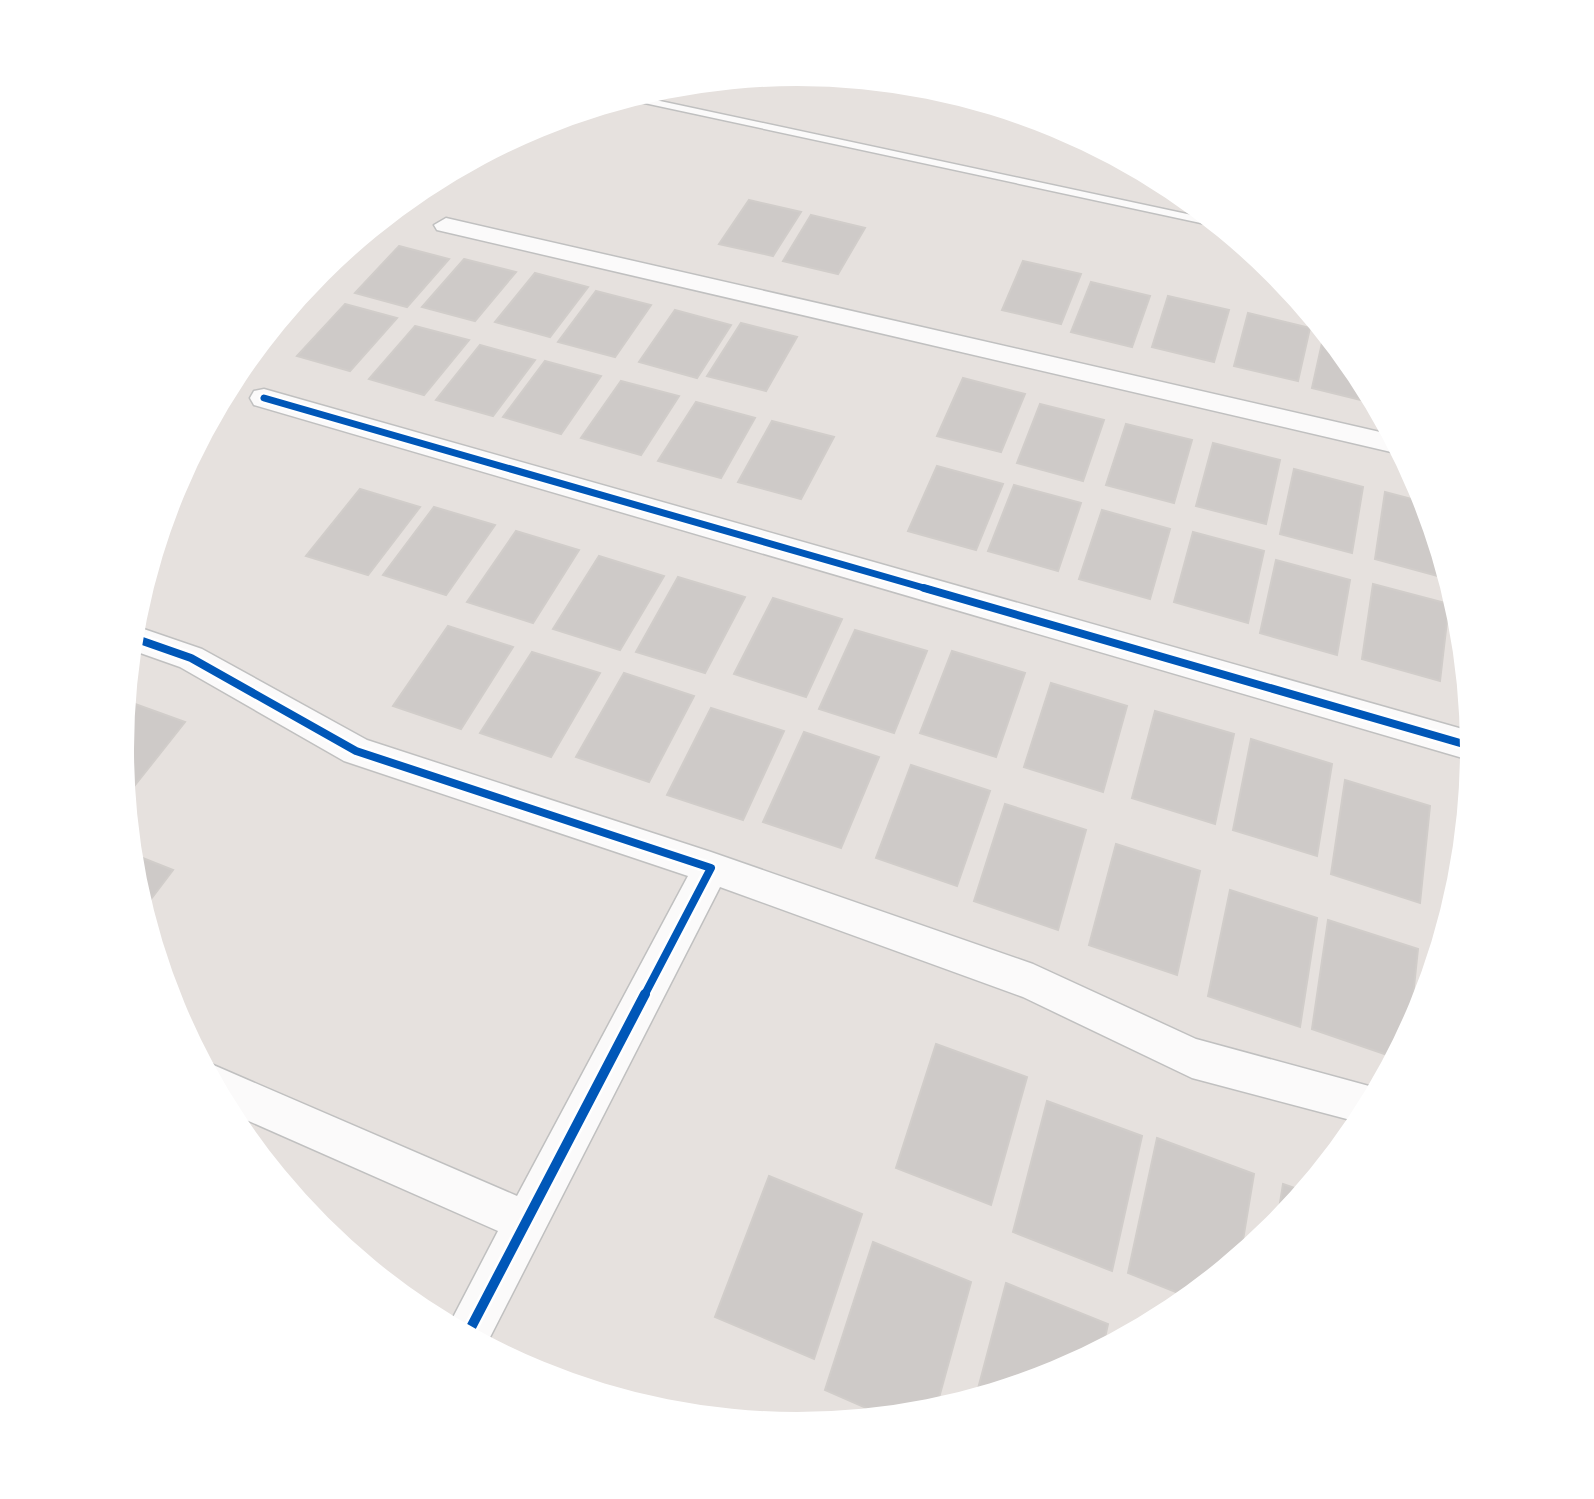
<svg xmlns="http://www.w3.org/2000/svg" width="1594" height="1499" viewBox="0 0 1594 1499" font-family="Rubik,sans-serif">
<rect width="100%" height="100%" fill="#e6e1de"/>
<g fill="#cecac8" stroke="#d1cdca" stroke-width="2">
<path d="M749 200 801 212 773 256 719 244Z"/>
<path d="M811 215 865 228 838 274 783 261Z"/>
<path d="M399 246 449 259 407 307 355 293Z"/>
<path d="M464 259 516 272 475 321 422 307Z"/>
<path d="M1023 261 1081 274 1061 324 1002 310Z"/>
<path d="M535 273 588 287 550 337 495 322Z"/>
<path d="M1091 282 1150 296 1132 347 1071 332Z"/>
<path d="M596 291 651 305 615 357 558 342Z"/>
<path d="M1168 296 1229 310 1214 362 1152 347Z"/>
<path d="M345 304 397 318 350 371 297 356Z"/>
<path d="M675 310 731 325 697 378 639 362Z"/>
<path d="M1248 313 1310 328 1298 381 1234 366Z"/>
<path d="M741 323 797 337 766 391 707 376Z"/>
<path d="M415 326 469 340 424 395 369 379Z"/>
<path d="M1324 334 1330 336 1361 373 1377 404 1312 388Z"/>
<path d="M480 345 535 360 493 416 436 400Z"/>
<path d="M545 361 601 376 561 434 503 417Z"/>
<path d="M963 378 1025 394 1001 452 937 436Z"/>
<path d="M621 381 679 396 641 455 581 438Z"/>
<path d="M696 402 755 418 721 478 658 461Z"/>
<path d="M1040 404 1104 420 1083 481 1017 463Z"/>
<path d="M772 421 834 437 801 499 738 482Z"/>
<path d="M1126 424 1192 440 1174 503 1106 485Z"/>
<path d="M1213 443 1280 460 1266 524 1196 506Z"/>
<path d="M937 466 1003 484 976 550 908 531Z"/>
<path d="M1294 469 1363 487 1352 553 1280 534Z"/>
<path d="M1014 485 1081 503 1058 571 988 551Z"/>
<path d="M360 489 420 507 368 575 306 556Z"/>
<path d="M1385 492 1427 503 1449 579 1375 559Z"/>
<path d="M434 507 495 525 446 595 383 575Z"/>
<path d="M1102 510 1170 529 1150 599 1079 579Z"/>
<path d="M516 531 579 550 533 623 467 602Z"/>
<path d="M1193 532 1264 551 1248 623 1174 602Z"/>
<path d="M599 556 664 576 620 650 553 629Z"/>
<path d="M1276 560 1350 580 1337 655 1260 633Z"/>
<path d="M678 577 745 597 705 673 636 652Z"/>
<path d="M1373 584 1449 604 1440 681 1362 659Z"/>
<path d="M773 598 842 619 806 697 734 674Z"/>
<path d="M448 626 513 647 461 729 393 706Z"/>
<path d="M855 630 927 651 894 733 819 709Z"/>
<path d="M952 651 1025 673 996 757 920 733Z"/>
<path d="M532 652 600 673 551 757 480 733Z"/>
<path d="M624 673 694 696 649 782 576 757Z"/>
<path d="M1051 683 1127 706 1103 792 1024 767Z"/>
<path d="M124 700 185 722 124 799 120 749Z"/>
<path d="M711 708 784 731 743 820 667 795Z"/>
<path d="M1155 711 1234 734 1215 824 1132 798Z"/>
<path d="M804 732 879 757 841 848 763 822Z"/>
<path d="M1251 739 1332 764 1317 856 1233 830Z"/>
<path d="M911 765 990 791 957 886 876 858Z"/>
<path d="M1345 780 1430 806 1420 903 1331 874Z"/>
<path d="M1005 804 1086 830 1058 930 974 901Z"/>
<path d="M1116 844 1200 871 1177 975 1089 945Z"/>
<path d="M130 853 173 870 142 911 132 881Z"/>
<path d="M1230 890 1317 918 1300 1027 1208 996Z"/>
<path d="M1328 920 1418 949 1409 1034 1396 1058 1312 1029Z"/>
<path d="M936 1044 1027 1077 991 1205 896 1168Z"/>
<path d="M1047 1101 1142 1136 1112 1271 1013 1232Z"/>
<path d="M1157 1138 1254 1174 1240 1258 1191 1298 1128 1273Z"/>
<path d="M769 1176 862 1214 814 1359 715 1317Z"/>
<path d="M1283 1184 1306 1192 1276 1228Z"/>
<path d="M873 1242 971 1282 935 1412 889 1418 825 1390Z"/>
<path d="M1006 1283 1108 1324 1102 1351 1056 1376 975 1400Z"/>
</g>
<g fill="none" stroke-linecap="round" stroke-linejoin="round">
<defs>
<path id="service" d="M632 95 1215 220 1224 228 621 98Z"/>
<g id="minor">
<path d="M446 218 1393 435 1404 455 437 230 434 225Z"/>
<path d="M264 389 1473 732V761L254 405 250 398 254 391Z"/>
<path d="M132 625 202 649 367 740 711 852 1033 964 1196 1039 1380 1089 1362 1123 1192 1078 1023 997 720 887 485 1347 448 1327 498 1231 226 1111 202 1067 211 1064 517 1196 688 876 344 761 180 667 129 649Z"/>
</g>
</defs>
<use href="#service" stroke="#c0c0c0" stroke-width="3"/>
<use href="#minor" stroke="#c0c0c0" stroke-width="3"/>
<use href="#service" fill="#fbfafa" fill-rule="evenodd"/>
<use href="#minor" fill="#fbfafa" fill-rule="evenodd"/>
<defs>
<path id="cycleway-far2" d="M264 398 931 590"/>
<g id="cycleway-far1">
<path d="M924 588 1474 747"/>
<path d="M131 637 191 658 356 751 711 868 644 996"/>
</g>
<path id="cycleway" d="M466 1337 645 994"/>
</defs>
<use href="#cycleway-far2" stroke="#fff" stroke-width="11"/>
<use href="#cycleway-far1" stroke="#fff" stroke-width="13"/>
<use href="#cycleway" stroke="#fff" stroke-width="15"/>
<use href="#cycleway-far2" stroke="#0057b8" stroke-width="7"/>
<use href="#cycleway-far1" stroke="#0057b8" stroke-width="8"/>
<use href="#cycleway" stroke="#0057b8" stroke-width="10"/>
</g>
<path d="M0 0H1594V1499H0ZM134 749a663 663 0 1 1 1326 0a663 663 0 1 1-1326 0Z" fill="#fff" fill-rule="evenodd"/>
</svg>
